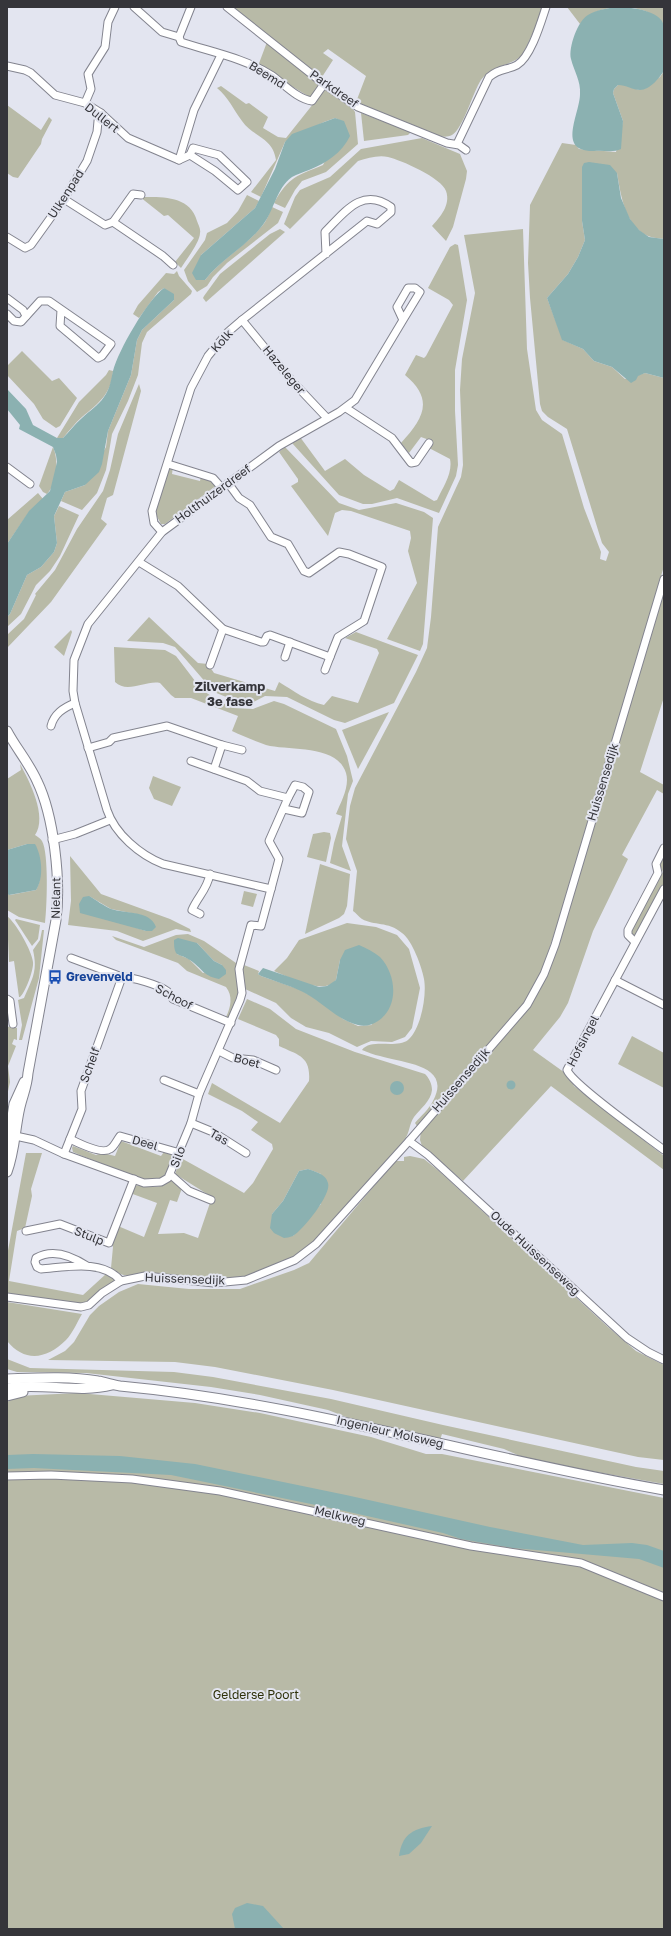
<svg xmlns="http://www.w3.org/2000/svg" width="671" height="1936" viewBox="0 0 671 1936" font-family="'Golos Text',sans-serif">
<rect width="100%" height="100%" fill="#e3e5f0"/>
<g fill="#b8baa7" fill-rule="evenodd">
<path d="M232 7H545L523 54C512 67 493 63 481 80 473 92 463 129 452 135 448 137 444 137 440 136L356 102 366 76 328 49 323 53 333 60 322 77Z"/>
<path d="M567 7H617C602 9 589 12 580 24Z"/>
<path d="M630 7H664V25C655 13 644 10 630 7Z"/>
<path d="M267 42 318 83 319 85 312 96H308L258 66Z"/>
<path d="M664 71V239C659 238 653 238 648 236 625 226 621 196 617 173L582 167V221L585 240 578 257 568 274 547 298 563 340 583 349 594 361 612 367 625 379 645 373 664 378V566L560 917 540 976 526 1004 417 1126 415 1123C421 1116 429 1109 433 1101 453 1064 401 1063 380 1056 374 1055 368 1052 362 1050 371 1038 396 1049 408 1040 421 1029 427 995 424 979 422 967 412 940 402 933 388 921 374 926 362 919 359 917 356 913 353 911L357 871 346 839 350 806 355 788 416 672 427 648 431 617 438 527 461 477 463 465 460 390 462 359 475 293 464 235 523 229 527 349 536 410 542 420 562 434 584 508 601 552 600 559 606 561 609 552 602 543 567 429 548 417 542 411 540 404 530 298 528 263 530 205 562 143 576 145 579 149 616 152 623 121 613 93 614 89 618 85H625L639 90 660 77Z"/>
<path d="M221 86 246 104 249 103 268 117 263 128 278 137 286 138 325 89 351 106 355 112 358 144 326 172 302 181 295 190 285 208 274 203C289 176 297 176 323 165L344 122 335 118 324 122 285 142 261 197 251 192 276 160C273 137 253 137 242 121 233 109 229 98 217 88Z"/>
<path d="M7 105 41 130 49 117 52 120 42 139 41 144 18 178 13 177 7 173Z"/>
<path d="M361 113 411 132 408 135 364 141Z"/>
<path d="M422 138 460 154 467 171 466 179 453 227 446 241 432 226C440 217 451 205 446 191 442 178 401 160 388 157 378 155 368 158 358 161L290 229 284 224 295 197 300 190 330 177 361 149Z"/>
<path d="M247 195 259 201 255 208 201 255 205 280C221 259 245 247 262 226 267 221 269 213 272 207L283 212 278 223 227 263 213 277 207 286 197 292 188 281 184 270 205 240 207 233 227 223 238 211Z"/>
<path d="M140 197C161 197 190 195 197 221 198 224 201 229 200 233 200 242 186 260 181 268L175 262 194 238 168 215 164 216Z"/>
<path d="M280 229 285 232 206 302 203 298 204 296 220 274 270 234Z"/>
<path d="M455 244 458 245 467 300 455 370V411L458 465 456 476 439 513 397 498 372 504H363L339 495 292 443 300 437 325 471 345 459 364 475 390 491 394 489 399 480 434 501 437 500C443 487 453 473 450 459L429 448 432 441 421 437 409 453 401 443C423 419 435 400 405 375L416 355 424 358 426 356 453 305 449 300 428 288 450 247Z"/>
<path d="M177 271 179 276 192 291 191 294 147 332 142 343 138 375 128 401 112 434 106 470 97 493 82 510 61 501 65 492 85 485 106 447 108 431 131 375 137 340 142 330 174 300 164 288 158 292 139 318 133 314 138 305 166 273 174 274Z"/>
<path d="M22 351 52 381 59 378 77 398 60 426 56 428 43 419 34 404 7 375V366Z"/>
<path d="M109 370 113 371C112 393 98 404 82 417 75 423 69 431 63 438H57L79 402 106 375Z"/>
<path d="M139 384 141 391 113 495 107 498 101 519 107 524 51 602 7 648V635L24 619 36 595 35 594 55 570 77 529 103 491 110 470 118 434Z"/>
<path d="M53 447C59 461 57 483 47 494L43 492 39 486Z"/>
<path d="M285 447 339 503 359 510 396 503 424 512 433 518 423 644 420 651 387 639 417 583 408 551 411 538 410 531 351 511 342 510 335 513 328 536 291 486 298 482V479L279 452Z"/>
<path d="M169 466 173 467 172 474 200 481 201 476 214 481 217 485 165 524H161L155 513Z"/>
<path d="M38 493 43 499 29 512 7 544V520Z"/>
<path d="M59 506 79 515 60 556 50 571 36 585 21 614 7 627V617L10 614 27 575 41 567 54 552 57 543 54 516Z"/>
<path d="M664 586V697L640 772 664 785V794L657 790 622 855 628 859 593 931 568 1003 560 1017 533 1050 568 1075 574 1086 664 1156V1170L551 1086 463 1181 422 1146 420 1140 421 1129 539 990Z"/>
<path d="M149 617 198 663 208 664 214 673 275 691 279 682C294 691 307 701 324 705L332 696 358 703 379 653 377 649 345 638 356 632 418 655 394 703 345 723 334 720 287 697 265 696 250 704 236 701 214 692 175 647 163 643 127 641Z"/>
<path d="M71 630 72 632 64 656 54 647Z"/>
<path d="M114 647 165 650 176 656 202 690 219 701 233 708 253 709 274 701 284 704 336 729 347 756 353 781 348 794 342 846 351 871 330 863 334 843 342 816 336 814C341 802 350 786 346 773 337 744 289 751 266 745 255 741 243 736 232 731L238 716 191 698H175L171 695 160 683C146 680 127 694 115 682Z"/>
<path d="M389 712 358 769 342 730Z"/>
<path d="M20 764C29 780 48 817 35 835 38 837 41 839 42 841 49 853 47 908 45 923L19 917 7 910V893L10 895 36 890C46 874 34 859 27 844L7 850V779L21 770Z"/>
<path d="M153 776 181 787 172 806 154 799 149 788Z"/>
<path d="M324 832 330 833 331 838 326 862 307 857 313 834Z"/>
<path d="M664 855V884L637 938 633 937 630 933 663 872 659 863Z"/>
<path d="M70 856 101 894 170 919 190 929 191 932 176 929 143 941 117 931 68 925 71 901ZM89 896 111 909 141 915 146 931 125 924Z"/>
<path d="M320 864 350 874 347 906 344 914 339 918 305 934Z"/>
<path d="M244 891 257 894 253 907 241 904Z"/>
<path d="M7 916C16 923 32 951 33 962 34 970 25 993 20 997H19L14 961 9 962Z"/>
<path d="M16 919 40 925 38 939 32 946 15 920Z"/>
<path d="M347 923 376 927 397 935 409 949 420 988 412 1028 405 1037 392 1042 371 1041 357 1047 329 1033 306 1027 291 1018 276 1003 245 989 242 970 244 965 259 971 258 974 261 976 301 990 323 1003 343 1019 358 1026 372 1025 340 960 336 980C324 996 289 977 274 971L287 958 299 940Z"/>
<path d="M42 930H44L39 978 22 1040H19L22 1025 18 1000 24 998C32 979 38 972 33 950L40 940Z"/>
<path d="M188 934 204 941 236 963 239 996 229 1018 226 1017C231 1007 233 996 226 987L187 971 178 963 116 940 112 936 144 947 176 935ZM197 943 214 961 222 965 203 973 189 959 177 954Z"/>
<path d="M247 999 270 1009 296 1029 355 1052 425 1074C429 1078 432 1084 432 1090 431 1101 420 1109 414 1117 409 1124 410 1132 405 1139 377 1176 343 1210 313 1244 284 1269 240 1282 202 1280 184 1279 166 1275 148 1273 129 1271 132 1283 111 1268L113 1247 111 1242 118 1226 144 1237 157 1203 130 1193 134 1185C147 1186 161 1191 171 1179L182 1188 177 1202 170 1200 158 1234 184 1233 198 1238 212 1197 175 1174 181 1158 244 1193 253 1183 273 1149 272 1144 251 1130 258 1122 242 1111 208 1094 212 1083 280 1123 309 1081C311 1056 298 1055 279 1046V1039L276 1035 238 1019ZM308 1169 321 1174V1204L293 1236 272 1214 283 1201 299 1171Z"/>
<path d="M13 1026 17 1028V1040L14 1039 12 1044 16 1046 8 1066 10 1082 7 1096V1027Z"/>
<path d="M632 1036 664 1053V1088L618 1064Z"/>
<path d="M121 1141 161 1156 164 1152 172 1155 173 1158 165 1176C161 1177 157 1180 153 1180 139 1181 88 1158 73 1152L72 1148 73 1146 96 1155 103 1153 115 1156Z"/>
<path d="M26 1153H42L31 1189 32 1196 25 1228 17 1231 9 1281 83 1295 106 1274 115 1277V1281L86 1305 27 1298 7 1293V1256Z"/>
<path d="M410 1156 424 1159 439 1171 608 1327 636 1351 664 1365V1460L638 1457 333 1390 215 1367 175 1362 48 1360 65 1351 74 1342 90 1315 99 1306 119 1292 138 1284 189 1289H240L294 1270 309 1263 395 1161H404V1157Z"/>
<path d="M7 1302 82 1314C77 1322 73 1333 66 1340 47 1359 25 1363 7 1341Z"/>
<path d="M7 1359 30 1368 174 1372 213 1377 331 1399 443 1425 636 1467 664 1471V1484L529 1460 504 1449 442 1434 440 1440 359 1422 328 1410 260 1395 211 1387 86 1373 17 1372 7 1369Z"/>
<path d="M78 1393 195 1403 260 1413 371 1437 426 1454H442L664 1498V1929H7V1403L12 1397 16 1396Z"/>
</g>
<g fill="#8bb1b1">
<path d="M617 7C630 7 661 10 664 26 666 40 664 57 664 71 659 78 650 90 640 90 633 90 626 85 618 85L614 89 613 93 623 121 621 149C613 153 604 150 594 151 556 152 580 114 580 94 581 81 574 71 571 59 568 48 578 20 588 15 596 10 608 8 617 7Z"/>
<path d="M335 118 344 121 350 136C342 153 326 163 309 170 304 172 297 174 292 177 276 188 274 212 262 226 246 247 221 259 205 280H196L192 273 201 255 255 208 275 169 285 142 292 134Z"/>
<path d="M589 162 610 165 617 173 621 198 630 219 639 230 649 237 664 239V378L645 373 638 376 636 380 631 383 612 367 594 361 583 349 562 340 547 298 568 274 578 257 585 240 582 221V167L584 163Z"/>
<path d="M164 288 174 294V300L142 330 137 340 131 375 108 431 102 464 99 472 85 485 65 492 54 516 57 543 54 552 41 567 27 575 10 614 7 617V544L29 511 50 491 57 462 56 455 53 447 19 429 20 425 7 409V389L26 409 33 425 57 438H63C69 432 75 424 82 418 89 411 98 406 104 397 110 389 111 380 113 371 118 351 148 299 164 288Z"/>
<path d="M27 844H35C42 856 44 878 36 890L9 895 7 893V850Z"/>
<path d="M89 896C96 900 104 906 111 909 126 914 150 910 156 927L152 931H146L80 913 79 904 83 897Z"/>
<path d="M178 938 197 943 214 961 222 965 226 970V974L219 979C202 976 201 966 188 959 184 956 179 956 176 953 174 949 174 945 174 940Z"/>
<path d="M359 945C366 948 374 952 380 957 397 975 399 1007 378 1021 372 1025 365 1027 358 1025 338 1021 319 999 301 991 288 985 274 981 261 976L258 974 263 968 319 987 327 986 336 980 340 960 345 950Z"/>
<circle cx="511" cy="1085" r="4.5"/>
<circle cx="397" cy="1088" r="7"/>
<path d="M308 1169C316 1172 326 1174 328 1183 332 1194 303 1230 293 1236 290 1237 286 1238 284 1238L274 1233 270 1228 272 1214 283 1201 299 1171Z"/>
<path d="M33 1454 120 1456 195 1464 346 1495 490 1527 583 1545 632 1543 647 1545 664 1551V1568L639 1559 513 1548 461 1539 443 1533 340 1510 171 1475 34 1468 7 1469V1455Z"/>
<path d="M432 1826 421 1843 409 1854 399 1856C402 1835 412 1829 432 1826Z"/>
<path d="M247 1903 263 1906 284 1929H235L232 1914 235 1908Z"/>
</g>
<g fill="none" stroke-linecap="round" stroke-linejoin="round">
<defs>
<g id="street">
<path d="M134 7 162 32 179 37 181 42C211 52 244 58 271 75 284 84 297 99 312 101L324 84"/>
<path d="M227 7 324 84 358 107 447 143 459 145 466 150"/>
<path d="M179 37 191 7"/>
<path d="M7 66 25 70 31 73 55 95 85 103 101 113 128 138 179 160 190 155"/>
<path d="M85 103 91 89 88 74 105 47 108 22 115 7"/>
<path d="M457 144 489 77C501 67 506 71 517 65 531 57 541 22 546 7"/>
<path d="M193 148 219 155 247 182 238 190 215 171 190 155Z"/>
<path d="M179 160 194 110 221 55"/>
<path d="M64 199 105 225 113 222 133 194 141 195"/>
<path d="M113 222 163 256 173 265"/>
<path d="M7 237 25 248 31 245 64 199 87 161 97 132 98 121 101 113"/>
<path d="M7 298 23 310 26 316"/>
<path d="M7 314 14 321 21 322 40 301H49L111 344 102 356 98 358 60 326 61 310"/>
<path d="M242 320 292 381 327 418"/>
<path d="M346 408 392 438 411 463 416 462 429 443"/>
<path d="M168 464 213 478 221 487"/>
<path d="M7 467 30 484"/>
<path d="M162 532 154 523 152 511 191 388 208 356 228 332 242 320 367 221 377 224 391 212V207C362 186 344 213 325 232L326 254"/>
<path d="M139 562 178 586 223 629 210 665"/>
<path d="M223 629 261 642H264L267 636 270 635 330 657 338 637 364 621 382 567 349 554 339 552 309 573 304 571 288 544 271 537 250 505 239 498 228 483"/>
<path d="M285 657 290 642"/>
<path d="M325 670 330 657"/>
<path d="M51 726C54 714 63 708 75 703"/>
<path d="M222 745 242 750"/>
<path d="M88 748 109 742 113 738 167 726 222 745 214 769"/>
<path d="M191 761 247 781 260 791 288 798 295 785 303 787 309 792 302 813 284 809"/>
<path d="M52 840 75 834 110 820"/>
<path d="M271 889 279 859 269 841 288 798"/>
<path d="M664 889 567 1070C573 1085 647 1137 664 1150"/>
<path d="M200 914 192 910C198 896 207 890 210 874"/>
<path d="M635 942 628 935V930L658 873 656 864 664 848"/>
<path d="M71 958 122 977C132 977 159 985 167 991 169 993 171 997 173 999L231 1023"/>
<path d="M615 980 664 1005"/>
<path d="M7 999 10 1001 13 1024"/>
<path d="M219 1051 233 1058 253 1060 276 1070"/>
<path d="M164 1080 199 1094"/>
<path d="M191 1123 213 1132 246 1153"/>
<path d="M11 1135 34 1140 64 1154 144 1183 161 1182 168 1178 191 1123 199 1094 240 1000 242 993 239 969 251 925 261 926 271 889 163 864C140 855 115 834 107 810L75 703 73 691 74 660 88 624 162 532 279 446 339 412 355 400 403 320 397 307 408 288H415L420 292 403 320"/>
<path d="M70 1139C78 1143 102 1155 110 1149 114 1147 117 1140 120 1136L180 1153"/>
<path d="M409 1141 428 1155 627 1338 648 1352 664 1360"/>
<path d="M64 1154 82 1109 81 1091 122 977"/>
<path d="M171 1175 189 1191 211 1200"/>
<path d="M26 1231 60 1224 109 1243 134 1179"/>
<path d="M87 1266C72 1256 53 1248 36 1258L35 1262 37 1267 41 1269C67 1267 103 1259 121 1281"/>
<path d="M7 1297 81 1307 89 1305 102 1293 121 1281 145 1276 214 1283 246 1280 295 1260 316 1244 409 1141 527 1005 544 974 555 945 664 579"/>
<path d="M7 1476 51 1475 132 1479 220 1491 471 1546 581 1563 664 1597"/>
</g>
<g id="secondary">
<path d="M7 731C16 748 29 763 37 781 54 816 61 881 56 920L28 1073C27 1087 23 1094 20 1107 15 1128 15 1151 7 1172"/>
<path d="M7 1148 14 1104 24 1082"/>
<path d="M7 1379C37 1378 68 1376 98 1381 105 1382 113 1385 120 1386 305 1403 482 1459 664 1490"/>
<path d="M7 1388C42 1382 78 1394 112 1385"/>
<path d="M7 1396 23 1392"/>
</g>
</defs>
<use href="#street" stroke="#83848f" stroke-width="9"/>
<use href="#secondary" stroke="#83848f" stroke-width="11"/>
<use href="#street" stroke="#fff" stroke-width="7"/>
<use href="#secondary" stroke="#fff" stroke-width="9"/>
</g>
<defs>
<symbol id="bus-bare" viewBox="-9 -9 18 18"><path d="M-5-6H5V4H4V6H2V4H-2V6H-4V4H-5ZM-3.5-4V0h7V-4ZM-3.5 1.2v1.5H-2V1.2ZM2 1.2v1.5H3.5V1.2Z" fill="#1a4fb4" stroke="#e3e5f0" stroke-width="2.5" paint-order="stroke"/></symbol>
</defs>
<g fill-rule="evenodd">
<use href="#bus-bare" x="45" y="967" width="20" height="20"/>
</g>
<g text-anchor="middle" stroke-width="4" stroke-linejoin="round" paint-order="stroke">
<g font-size="12" fill="#35353a" stroke="#e3e5f0">
<text transform="translate(267 75) rotate(32)" y="4">Beemd</text>
<text transform="translate(334 89) rotate(35)" y="4">Parkdreef</text>
<text transform="translate(102 118) rotate(38)" y="4">Dullert</text>
<text transform="translate(66 194) rotate(-57)" y="4">Ulkenpad</text>
<text transform="translate(222 341) rotate(-48)" y="4">Kolk</text>
<text transform="translate(284 370) rotate(50)" y="4">Hazeleger</text>
<text transform="translate(213 494) rotate(-36)" y="4">Holthuizerdreef</text>
<text transform="translate(603 782) rotate(-73)" y="4">Huissensedijk</text>
<text transform="translate(56 898) rotate(-89)" y="4">Nielant</text>
<text transform="translate(174 997) rotate(28)" y="4">Schoof</text>
<text transform="translate(583 1041) rotate(-63)" y="4">Hofsingel</text>
<text transform="translate(247 1061) rotate(15)" y="4">Boet</text>
<text transform="translate(90 1065) rotate(-70)" y="4">Schelf</text>
<text transform="translate(461 1080) rotate(-49)" y="4">Huissensedijk</text>
<text transform="translate(219 1137) rotate(30)" y="4">Tas</text>
<text transform="translate(145 1143) rotate(16)" y="4">Deel</text>
<text transform="translate(178 1157) rotate(-69)" y="4">Silo</text>
<text transform="translate(89 1236) rotate(22)" y="4">Stulp</text>
<text transform="translate(535 1253) rotate(43)" y="4">Oude Huissenseweg</text>
<text transform="translate(185 1279) rotate(2)" y="4">Huissensedijk</text>
<text transform="translate(390 1432) rotate(13)" y="4">Ingenieur Molsweg</text>
<text transform="translate(340 1516) rotate(13)" y="4">Melkweg</text>
</g>
<g font-size="12" font-weight="bold" fill="#164399" stroke="#e3e5f0" text-anchor="start">
<text x="66" y="981">Grevenveld</text>
</g>
<g font-size="12" fill="#2e3009" stroke="#e3e5f0">
<text x="256" y="1699">Gelderse Poort</text>
</g>
<g font-size="13" font-weight="bold" fill="#35353a" stroke="#e3e5f0">
<text x="230" y="691">Zilverkamp<tspan x="230" dy="15">3e fase</tspan></text>
</g>
</g>
<rect width="671" height="1936" fill="none" stroke="#35353a" stroke-width="16"/>
</svg>
